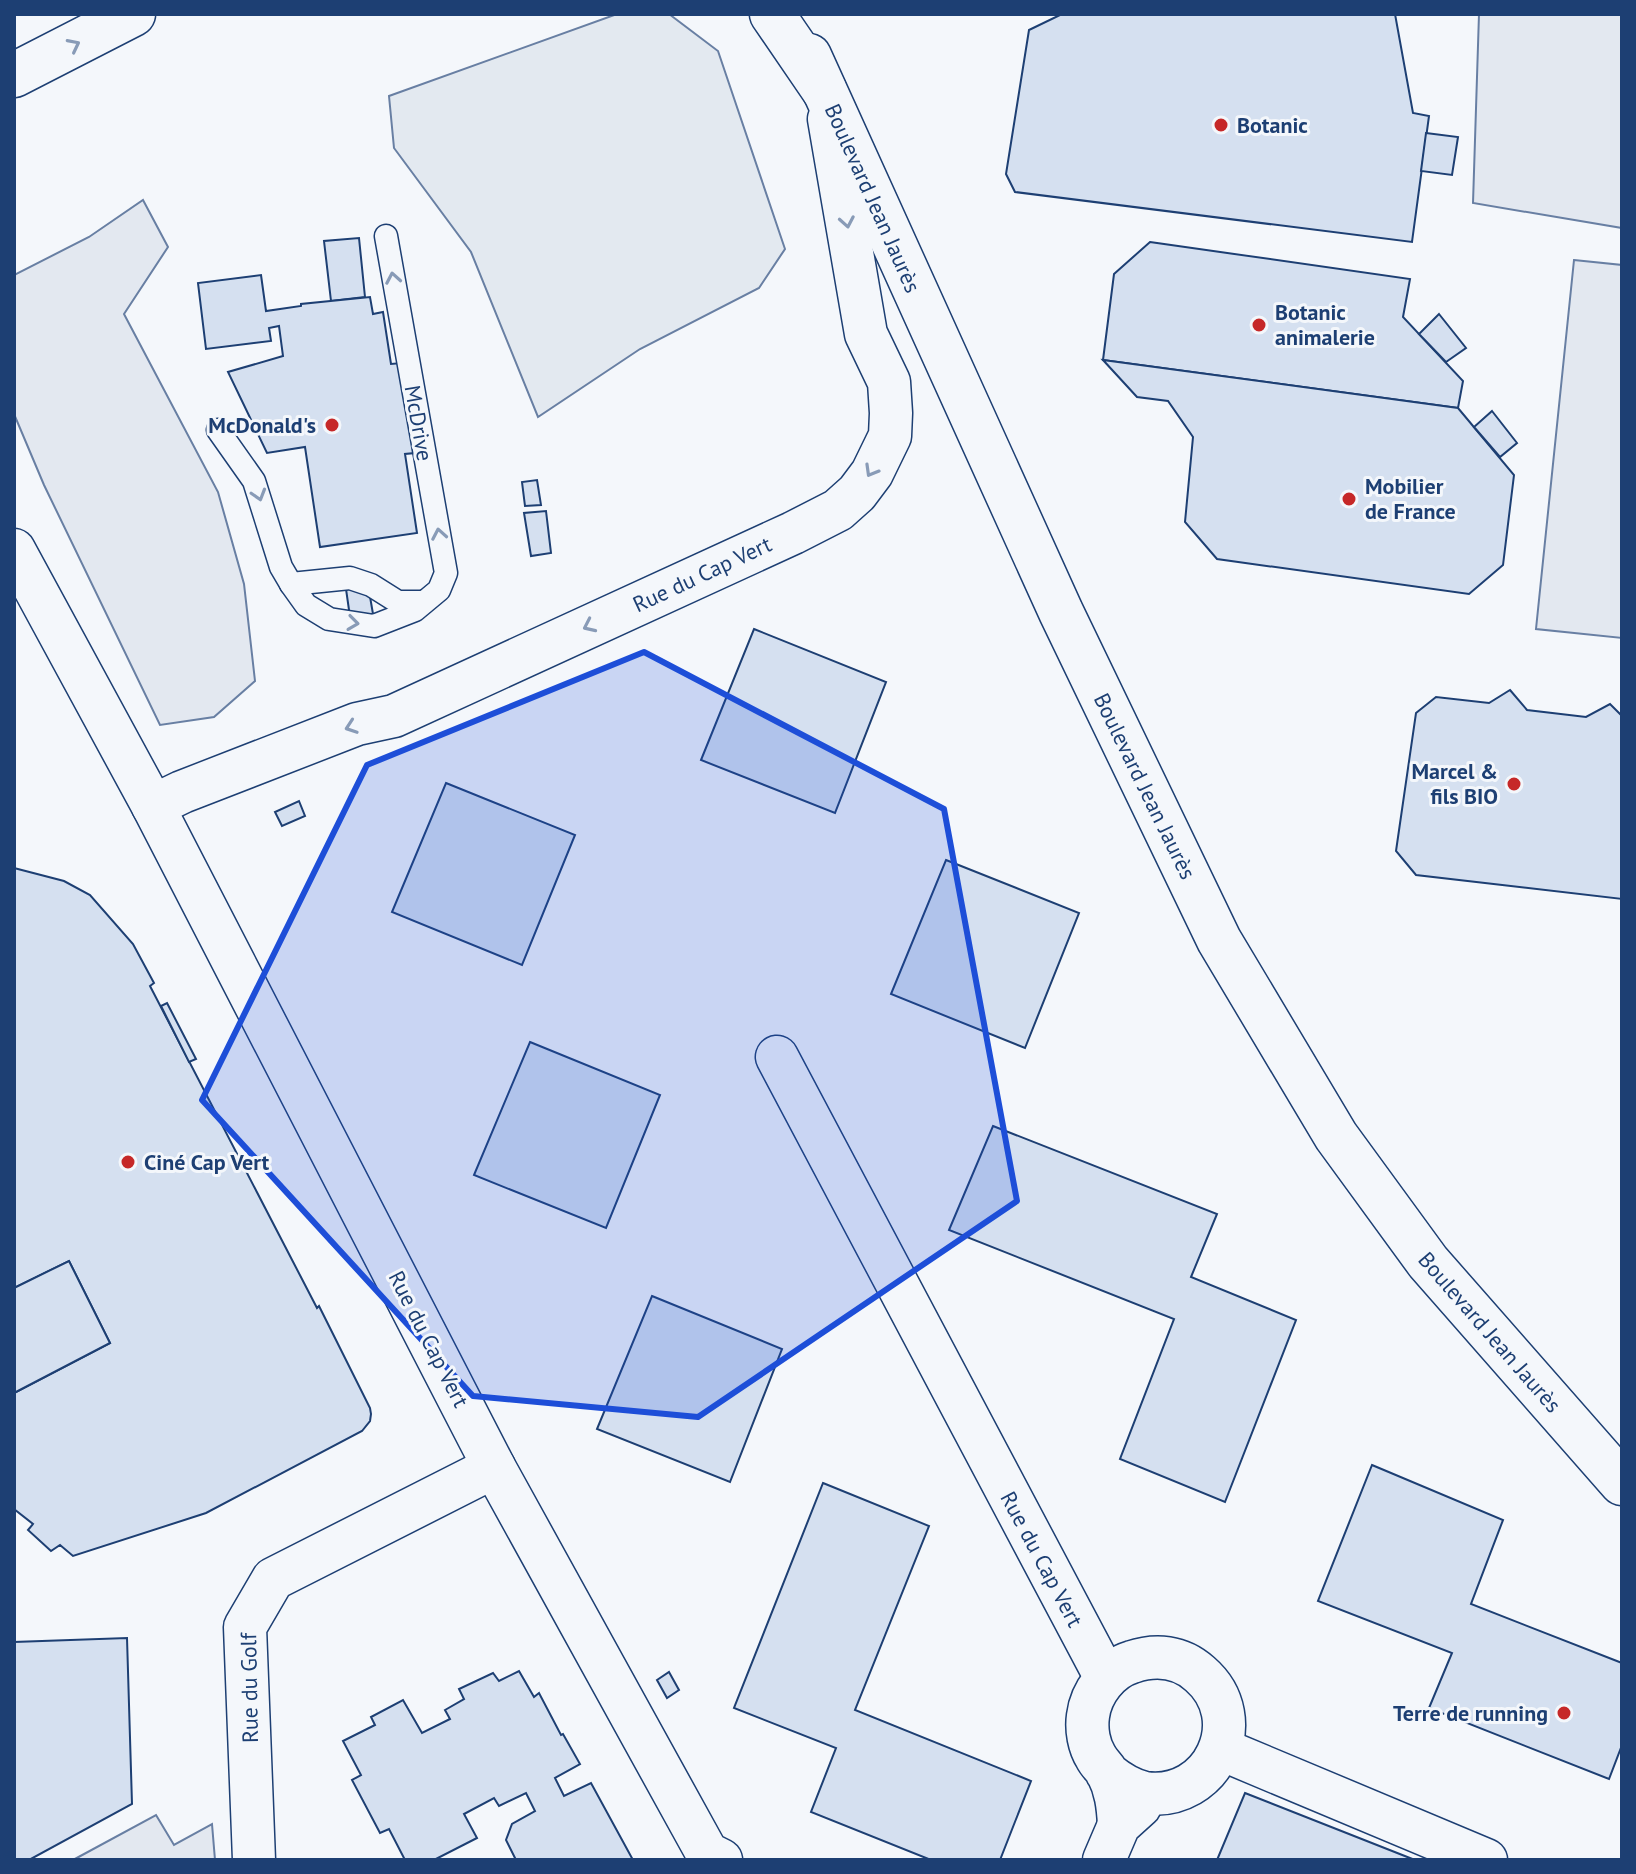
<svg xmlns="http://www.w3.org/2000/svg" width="1636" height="1874" viewBox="0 0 1636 1874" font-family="'PT Sans',sans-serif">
<rect width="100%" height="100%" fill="#f4f7fb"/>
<path fill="#e3e9f0" stroke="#687fa3" stroke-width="2" d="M617 14H669L718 51 785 249 759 288 640 349 538 417 471 252 394 148 389 96Z"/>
<g fill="#e3e8f0" stroke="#687fa3" stroke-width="2">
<path d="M1479 14H1622V228L1473 203Z"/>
<path d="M143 200 168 247 124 314 218 492 244 584 255 681 214 717 160 725 44 485 14 414V275L89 237Z"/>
<path d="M1574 260 1622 265V638L1536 629Z"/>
<path d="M156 1815 174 1845 212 1824 215 1860H73Z"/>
</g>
<g fill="#d5e0f0" stroke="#1d3f73" stroke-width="2">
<path d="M1062 14H1395L1413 113 1429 116 1412 242 1015 192 1006 174 1029 30Z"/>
<path d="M1426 133 1458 137 1452 175 1421 171Z"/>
<path d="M359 238 365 297 331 301 324 241Z"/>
<path d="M1150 242 1410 279 1403 317 1463 381 1458 408 1103 360 1114 274Z"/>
<path d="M261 275 266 311 301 306V304L370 297 373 314 383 312 391 364 402 363 415 453 405 454 417 533 320 547 305 447 267 453 228 372 283 356 279 326 269 328 271 341 206 349 198 283Z"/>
<path d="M1439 314 1466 348 1446 362 1419 334Z"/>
<path d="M1103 360 1458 408 1514 475 1503 565 1469 594 1217 559 1185 522 1193 437 1168 401 1137 397Z"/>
<path d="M1492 411 1517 443 1500 457 1474 427Z"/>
<path d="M537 480 541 505 525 506 522 482Z"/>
<path d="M546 511 551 553 531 556 524 513Z"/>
<path d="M368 585 373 614 350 617 346 589Z"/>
<path d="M754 629 886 682 835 813 701 760Z"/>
<path d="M1510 690 1527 710 1586 717 1610 704 1622 716V899L1416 875 1396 851 1416 713 1436 697 1489 703Z"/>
<path d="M446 783 575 835 522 965 392 912Z"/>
<path d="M299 801 305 816 282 826 275 812Z"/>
<path d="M946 860 1079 913 1025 1048 891 994Z"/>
<path d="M14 868 64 881 90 895 133 944 154 983 150 986 317 1308 319 1306 370 1408 371 1414 370 1421 362 1431 206 1513 73 1556 60 1545 51 1551 28 1530 33 1524 14 1509V1393L110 1343 69 1261 14 1288Z"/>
<path d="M167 1003 196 1059 189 1062 161 1006Z"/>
<path d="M530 1042 660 1095 606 1228 474 1175Z"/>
<path d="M993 1126 1217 1214 1191 1277 1296 1320 1225 1502 1120 1459 1174 1319 949 1230Z"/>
<path d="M69 1261 110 1343 14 1393V1288Z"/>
<path d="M652 1296 782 1349 730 1482 597 1429Z"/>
<path d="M1372 1465 1503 1520 1471 1604 1622 1663V1745L1609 1779 1429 1708 1452 1653 1318 1601Z"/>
<path d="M823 1483 929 1526 855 1710 1031 1781 1000 1860H931L811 1812 836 1748 734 1708Z"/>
<path d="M127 1638 132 1804 29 1860H14V1642Z"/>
<path d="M519 1671 534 1697 539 1693 561 1735 563 1734 580 1764 555 1778 564 1796 591 1783 633 1860H516L506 1840 512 1824 535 1811 526 1793 499 1806 494 1798 464 1814 477 1838 434 1860H405L389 1829 380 1833 352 1780 361 1775 343 1741 375 1725 371 1717 403 1700 422 1733 450 1719 445 1710 464 1699 459 1689 493 1673 499 1681Z"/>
<path d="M669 1672 679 1690 667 1698 657 1680Z"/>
<path d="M1245 1793 1415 1860H1217Z"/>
</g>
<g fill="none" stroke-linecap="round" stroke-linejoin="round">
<defs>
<g id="service">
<path d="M218 430 254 481 281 567 291 584 306 605 329 619 374 626 415 610 439 590 446 573 386 236"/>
<path d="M291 584 350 578 371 585 398 602H423"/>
</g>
<g id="minor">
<path d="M14 550 153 806 494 1467 707 1853 721 1860"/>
<path d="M153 806 182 792 357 724 394 716 793 533 838 510 857 493 872 473 890 436 891 413 889 382 866 334 829 119"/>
<path d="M777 1057 1106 1678"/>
<path d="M1221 1749 1486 1860"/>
<path d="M1107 1773C1118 1782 1130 1790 1145 1793 1213 1802 1252 1719 1200 1674 1180 1656 1156 1654 1132 1662 1109 1669 1091 1692 1088 1716 1086 1730 1089 1746 1096 1757 1099 1763 1104 1767 1107 1772 1116 1789 1118 1806 1119 1825"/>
<path d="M254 1860 245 1627 273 1579 494 1467"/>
<path d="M1104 1860 1119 1825 1140 1806"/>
</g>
<path id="tertiary" d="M809 56 1061 612 1219 940 1336 1136 1428 1262 1622 1483"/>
<g id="secondary">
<path d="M772 14 824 90"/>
<path d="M14 75 133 14"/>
</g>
</defs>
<use href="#service" stroke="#1d3f73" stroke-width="25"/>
<use href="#minor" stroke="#1d3f73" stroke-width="45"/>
<use href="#tertiary" stroke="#1d3f73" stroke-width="47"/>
<use href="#secondary" stroke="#1d3f73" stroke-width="47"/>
<use href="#service" stroke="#f4f7fb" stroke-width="22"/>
<use href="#minor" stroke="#f4f7fb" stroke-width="42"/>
<use href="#tertiary" stroke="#f4f7fb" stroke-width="44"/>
<use href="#secondary" stroke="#f4f7fb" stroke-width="44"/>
</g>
<defs><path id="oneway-chevron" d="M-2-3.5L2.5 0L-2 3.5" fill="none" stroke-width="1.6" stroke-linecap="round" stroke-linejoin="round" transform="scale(2)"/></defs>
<g stroke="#889bb7">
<use href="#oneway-chevron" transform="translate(74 45) rotate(-27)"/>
<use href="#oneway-chevron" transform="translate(847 222) rotate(80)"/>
<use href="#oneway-chevron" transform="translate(393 278) rotate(-100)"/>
<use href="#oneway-chevron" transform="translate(871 471) rotate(120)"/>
<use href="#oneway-chevron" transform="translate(259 495) rotate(73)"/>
<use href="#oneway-chevron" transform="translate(439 534) rotate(-100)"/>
<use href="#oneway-chevron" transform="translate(353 623) rotate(8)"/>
<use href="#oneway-chevron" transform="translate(589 626) rotate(155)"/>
<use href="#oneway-chevron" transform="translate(351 727) rotate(161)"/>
</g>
<path fill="#1d4ed8" fill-opacity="0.2" stroke="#1d4ed8" stroke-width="6" stroke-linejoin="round" d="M644 652 944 809 1017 1201 698 1417 473 1396 202 1100 367 765Z"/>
<g fill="#c62828" stroke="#f4f7fb" stroke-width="3">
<circle cx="1221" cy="125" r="8"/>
<circle cx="1259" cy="325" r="8"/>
<circle cx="332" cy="425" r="8"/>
<circle cx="1349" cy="499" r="8"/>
<circle cx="1514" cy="784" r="8"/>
<circle cx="128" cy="1162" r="8"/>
<circle cx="1564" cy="1713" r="8"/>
</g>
<g text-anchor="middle" stroke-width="6" stroke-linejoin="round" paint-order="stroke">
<g font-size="22" font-weight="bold" fill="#1d3f73" stroke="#f4f7fb" text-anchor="start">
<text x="1237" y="133">Botanic</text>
<text x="1275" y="320">Botanic<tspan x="1275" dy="25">animalerie</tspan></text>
<text x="316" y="433" text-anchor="end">McDonald's</text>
<text x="1365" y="494">Mobilier<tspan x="1365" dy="25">de France</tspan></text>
<text x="1498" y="779" text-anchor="end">Marcel &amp;<tspan x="1498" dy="25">fils BIO</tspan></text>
<text x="144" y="1170">Ciné Cap Vert</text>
<text x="1548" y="1721" text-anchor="end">Terre de running</text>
</g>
<g font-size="22" fill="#1d3f73" stroke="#f4f7fb">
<text transform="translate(873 198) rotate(66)" y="8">Boulevard Jean Jaurès</text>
<text transform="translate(419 423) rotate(80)" y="8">McDrive</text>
<text transform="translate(702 574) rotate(-25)" y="8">Rue du Cap Vert</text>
<text transform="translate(1145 786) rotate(64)" y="8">Boulevard Jean Jaurès</text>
<text transform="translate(1490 1332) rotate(49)" y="8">Boulevard Jean Jaurès</text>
<text transform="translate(429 1339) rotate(63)" y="8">Rue du Cap Vert</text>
<text transform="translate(1042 1559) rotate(62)" y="8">Rue du Cap Vert</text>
<text transform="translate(249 1688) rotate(-91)" y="8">Rue du Golf</text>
</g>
</g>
<rect width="1636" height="1874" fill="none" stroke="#1d3f73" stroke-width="32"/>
</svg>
